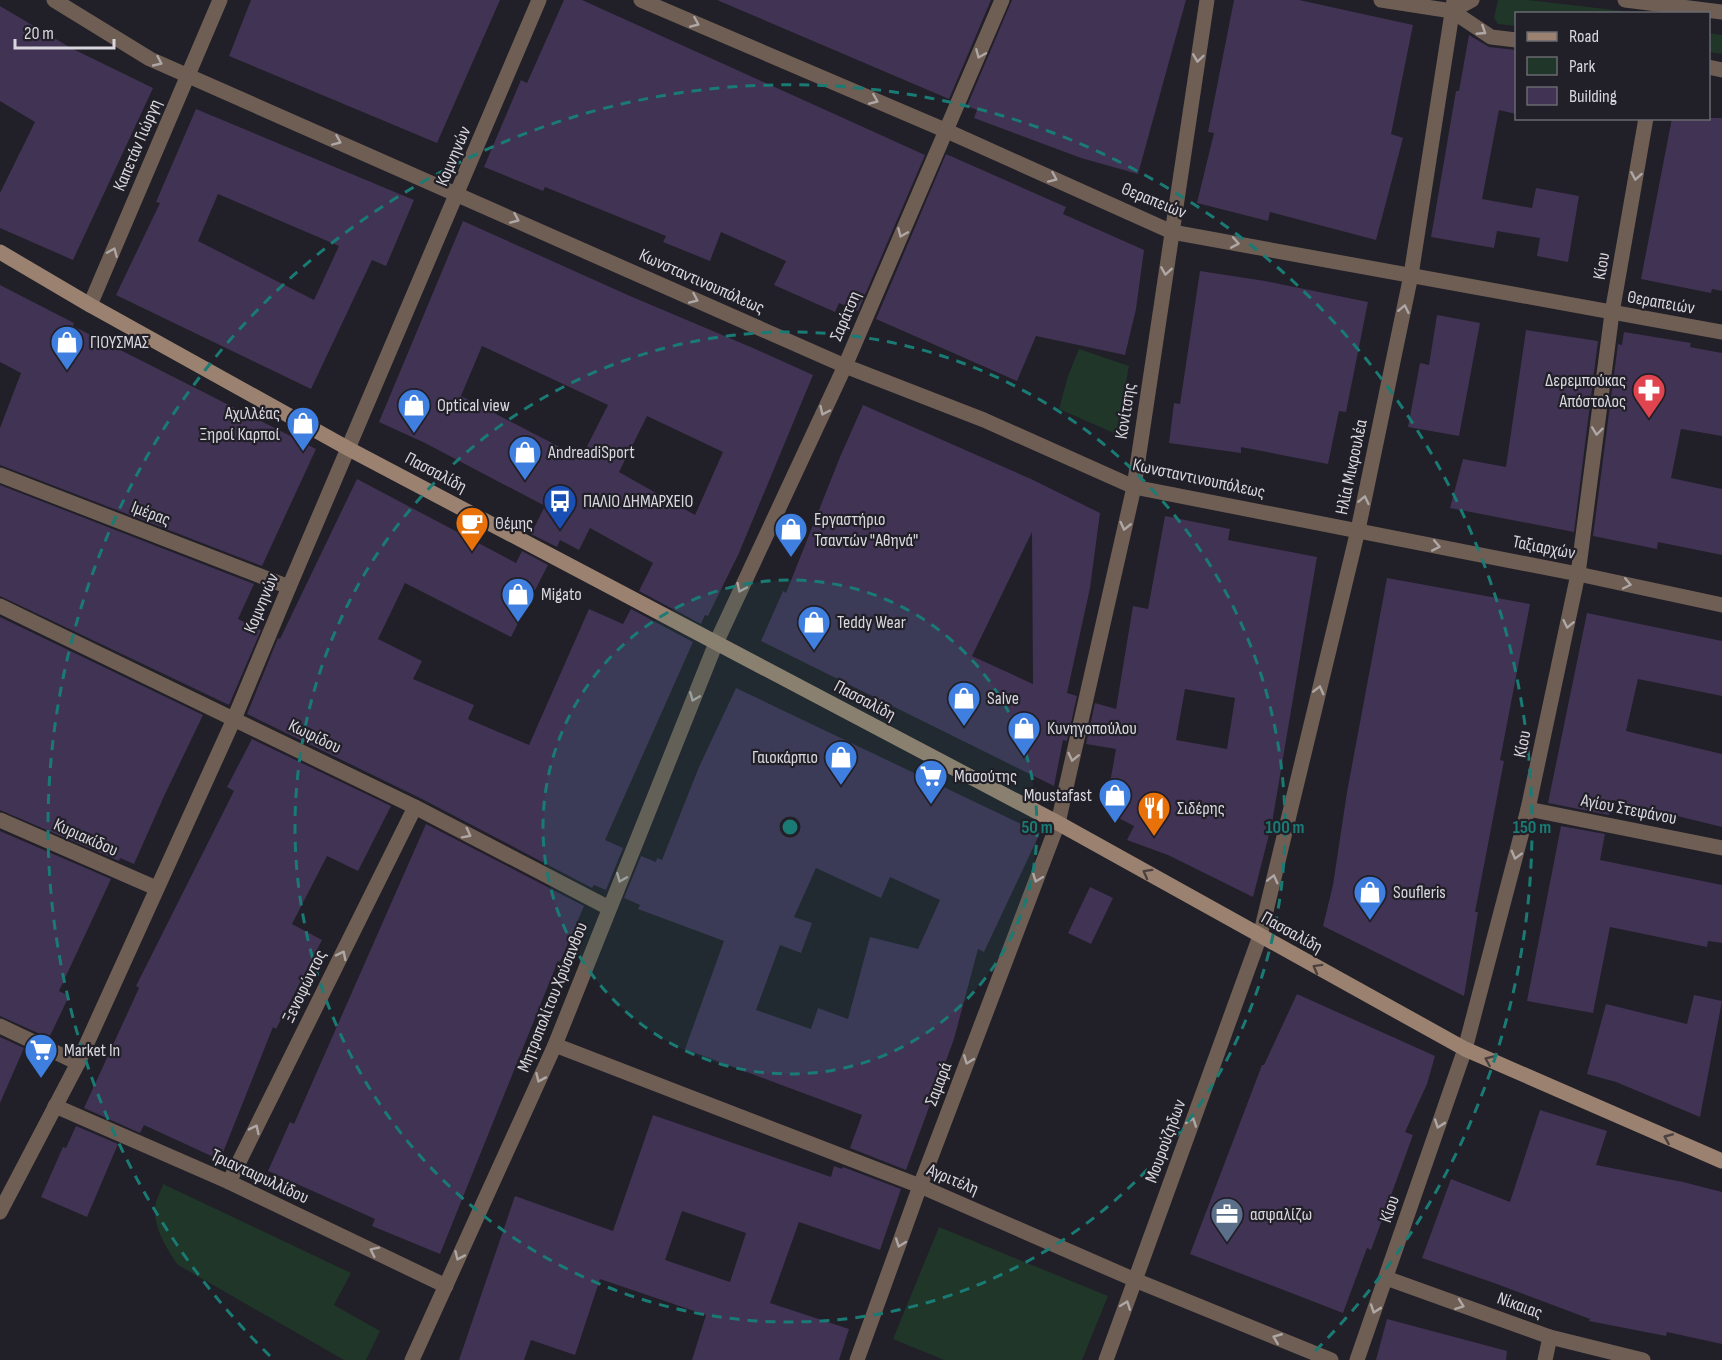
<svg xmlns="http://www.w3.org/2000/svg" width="1722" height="1360" viewBox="0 0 1722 1360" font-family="'Sofia Sans Condensed',sans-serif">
<rect width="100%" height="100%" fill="#211f27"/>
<g fill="#1f3628">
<path d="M1498 0H1528L1640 13 1516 14V26L1498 24 1494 18Z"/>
<path d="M1709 33 1722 35V54L1709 52Z"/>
<path d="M1079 349 1129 366 1116 434 1059 409 1068 376Z"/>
<path d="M163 1184 351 1273 334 1305 380 1331 366 1360H344L178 1265C166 1248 151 1224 156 1202 158 1196 161 1190 163 1184Z"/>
<path d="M939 1227 1108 1296 1082 1360H944L893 1339Z"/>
</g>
<g fill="#413354" fill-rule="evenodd">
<path d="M251 0H500L437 143 229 56Z"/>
<path d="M564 0H582L925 155 858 311 839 303 835 312 774 285 786 261 721 232 710 261 663 242 666 236 545 187 543 191 484 167 521 80 527 83Z"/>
<path d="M717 0H991L949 99Z"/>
<path d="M1012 0H1186L1138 174 1081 158 974 118 977 110 967 106Z"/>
<path d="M1234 0H1299L1413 25 1391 134 1403 138 1376 240 1270 212 1268 221 1197 203 1214 133 1208 132Z"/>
<path d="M0 6 71 48 153 88 73 260 0 228V193L35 122 0 101Z"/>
<path d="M1469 35 1489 47 1516 50V114L1499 110 1482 199 1532 208 1536 188 1579 196 1568 262 1537 256 1540 238 1497 231 1494 248 1431 237 1456 91H1459Z"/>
<path d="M196 109 414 200 386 266 372 260 311 389 116 295 160 203 156 202ZM218 194 339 246 314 300 198 241Z"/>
<path d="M1672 118H1722V291L1712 289 1711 293 1641 279Z"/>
<path d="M946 154 1066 207 1063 214 1144 250 1136 309 1125 355 1036 336 1017 381 876 319Z"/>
<path d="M463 221 630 296 753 348 813 375 739 553 708 616 705 615 701 624 639 591 653 563 590 528 579 550 560 540 557 547 531 534 545 506 425 443 379 422ZM482 346 608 405 581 458 461 396ZM647 416 723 452 695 515 619 472Z"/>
<path d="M1200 271 1265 281 1368 302 1346 412 1339 411 1328 464 1241 447V453L1169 443 1174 403 1180 404Z"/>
<path d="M0 285 74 323 73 326 316 449 262 566 0 465V428L21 373 0 362Z"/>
<path d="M1437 315 1480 323 1459 436 1408 427 1420 363 1429 365Z"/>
<path d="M1526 330 1598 341 1574 532 1450 508 1463 459 1506 467Z"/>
<path d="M1624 332 1691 343 1690 347 1722 353V436L1681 429 1671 478 1722 489V555L1658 542 1657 549 1593 536 1618 344 1622 345Z"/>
<path d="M863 405 1031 479 1100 513 1090 588 1067 693 1077 696 1067 741 1063 740 1054 786 761 641 783 591 786 593 840 457ZM1032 532 1033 684 972 656Z"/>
<path d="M357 479 516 563 522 551 548 565 511 637 405 583 378 639 422 661 413 679 474 705 468 719 529 745 589 609 623 624 631 609 693 642 605 840 623 848 606 890 594 885 592 888 420 798 247 714 278 638 280 639Z"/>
<path d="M0 485 254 584 238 619 261 630 229 705 0 596Z"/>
<path d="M1165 516 1230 529 1228 540 1317 557 1272 823 1253 897 1168 855 1127 840 1134 826 1105 811 1116 749 1086 744 1095 703 1116 709 1133 606 1148 609ZM1185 689 1235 698 1227 749 1176 740Z"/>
<path d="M1387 578 1530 604 1500 760 1504 761 1475 912H1478L1464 996 1323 926 1333 885 1347 792Z"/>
<path d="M1587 613 1722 641V696L1638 679 1626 731 1722 754V827L1612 800 1609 815 1548 803Z"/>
<path d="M0 617 203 715 165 794 134 864 120 858 119 861 0 810Z"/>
<path d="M736 688 1040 833 984 952 978 949 954 1039 906 1170 850 1148 862 1115 685 1049 724 941 638 909 640 905 624 898 641 856 656 862 657 858 662 860 699 767ZM816 868 881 898 890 877 940 900 918 949 870 937 848 1019 818 1008 811 1029 756 1010 780 945 801 953 812 923 794 917Z"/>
<path d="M252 739 391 806 358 871 327 856 292 924 322 940 276 1029 273 1027 220 1160 144 1125 140 1133 84 1108 139 988 136 986 234 791 227 787Z"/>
<path d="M426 824 584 906 560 962 558 961 440 1254 372 1226 375 1219 268 1171 290 1122 294 1124Z"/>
<path d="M1561 826 1605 834 1600 860 1722 885V943L1708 941 1707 947 1610 927 1593 1013 1527 1001Z"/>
<path d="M0 831 111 879 59 991 69 996 49 1038 0 1016Z"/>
<path d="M1090 887 1113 898 1091 944 1068 933Z"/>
<path d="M1297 994 1435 1056 1427 1084 1405 1132 1413 1135 1371 1250 1367 1248 1343 1313 1190 1254 1262 1065H1264Z"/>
<path d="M1694 995 1722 1001 1700 1117 1616 1082 1587 1074 1606 1004 1687 1024Z"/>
<path d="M0 1037 24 1048 0 1103Z"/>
<path d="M1540 1110 1607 1131 1596 1165 1683 1182 1722 1192V1344L1667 1332 1666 1336 1589 1321 1590 1319 1494 1283 1422 1258 1451 1179 1510 1202Z"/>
<path d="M653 1115 831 1177 834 1166 842 1169 843 1167 901 1189 880 1250 799 1222 770 1303 849 1329 839 1360H692L706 1315 600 1279 575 1355 531 1340 524 1360H459L515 1196 613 1231ZM682 1211 746 1233 730 1282 665 1260Z"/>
<path d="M76 1126 118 1144 87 1217 41 1197 63 1147 66 1148Z"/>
<path d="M1387 1319 1507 1351 1506 1360H1376Z"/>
</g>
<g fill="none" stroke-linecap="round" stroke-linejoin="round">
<g stroke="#6e5e54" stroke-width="15">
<path d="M54 0 150 59 845 366 984 420 1134 487 1578 574 1722 605"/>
<path d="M641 0 947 131 1172 232 1722 332"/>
<path d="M1381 0 1452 11 1491 37 1516 40"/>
<path d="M1625 0 1722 12"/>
<path d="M1452 11 1472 0"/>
<path d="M1708 67 1722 70"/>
<path d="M90 305 220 0"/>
<path d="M0 475 289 587"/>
<path d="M0 606 415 807 609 908"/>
<path d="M1528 809 1722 848"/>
<path d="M0 820 156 888"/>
<path d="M0 1026 78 1063"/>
<path d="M555 1045 920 1186 1135 1280 1331 1360"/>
<path d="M55 1106 229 1182 446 1286"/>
<path d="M229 1182 415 807"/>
<path d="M0 1212 78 1063 234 719 289 587 539 0"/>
<path d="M1386 1278 1550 1337 1643 1360"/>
<path d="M412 1360 555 1045 716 643 845 366 1002 0"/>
<path d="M857 1360 920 1186 1058 823 1134 487 1207 0"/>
<path d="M1106 1360 1260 936 1358 530 1411 275 1454 0"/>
<path d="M1357 1360 1465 1049 1528 809 1578 574 1612 313 1646 118"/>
<path d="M1545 1360 1550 1337"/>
</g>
<path stroke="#9a8170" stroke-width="15" d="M0 252 90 305 349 449 1058 823 1465 1049 1722 1161"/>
</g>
<defs><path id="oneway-chevron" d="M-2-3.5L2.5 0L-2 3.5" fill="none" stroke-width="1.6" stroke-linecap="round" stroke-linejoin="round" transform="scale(1.5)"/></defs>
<g stroke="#aea7a6">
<use href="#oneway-chevron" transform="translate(695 23) rotate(23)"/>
<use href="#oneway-chevron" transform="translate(1482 31) rotate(33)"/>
<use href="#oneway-chevron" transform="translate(980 54) rotate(113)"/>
<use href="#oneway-chevron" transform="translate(1198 58) rotate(98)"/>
<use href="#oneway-chevron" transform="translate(158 62) rotate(25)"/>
<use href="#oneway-chevron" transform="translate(874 100) rotate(23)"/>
<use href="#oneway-chevron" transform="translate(337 141) rotate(24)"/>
<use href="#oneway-chevron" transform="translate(1636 176) rotate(100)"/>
<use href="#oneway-chevron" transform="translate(1053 178) rotate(24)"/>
<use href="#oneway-chevron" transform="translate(515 219) rotate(24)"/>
<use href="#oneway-chevron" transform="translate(902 233) rotate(113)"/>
<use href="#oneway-chevron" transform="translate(1235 243) rotate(10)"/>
<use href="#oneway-chevron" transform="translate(113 252) rotate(-67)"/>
<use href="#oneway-chevron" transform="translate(1166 271) rotate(99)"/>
<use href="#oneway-chevron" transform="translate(694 299) rotate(24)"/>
<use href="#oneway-chevron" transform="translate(1404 309) rotate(-78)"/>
<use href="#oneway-chevron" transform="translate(824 411) rotate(115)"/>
<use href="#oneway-chevron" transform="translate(1597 431) rotate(97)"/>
<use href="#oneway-chevron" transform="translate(1364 500) rotate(-78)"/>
<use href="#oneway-chevron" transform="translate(1125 526) rotate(103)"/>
<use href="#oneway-chevron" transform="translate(1436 546) rotate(11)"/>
<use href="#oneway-chevron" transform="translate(1627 584) rotate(12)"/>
<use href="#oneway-chevron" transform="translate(741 588) rotate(115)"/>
<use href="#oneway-chevron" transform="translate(1568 624) rotate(102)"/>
<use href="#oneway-chevron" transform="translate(1319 690) rotate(-76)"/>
<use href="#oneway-chevron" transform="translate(694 697) rotate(112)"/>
<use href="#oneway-chevron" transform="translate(1073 757) rotate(103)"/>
<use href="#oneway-chevron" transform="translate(467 834) rotate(27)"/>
<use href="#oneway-chevron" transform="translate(1516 855) rotate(105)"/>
<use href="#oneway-chevron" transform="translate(621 878) rotate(112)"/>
<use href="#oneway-chevron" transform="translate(1037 878) rotate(111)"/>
<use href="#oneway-chevron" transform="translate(1273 879) rotate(-76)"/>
<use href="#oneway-chevron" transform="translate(342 955) rotate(-64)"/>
<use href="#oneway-chevron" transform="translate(968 1060) rotate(111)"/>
<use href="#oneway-chevron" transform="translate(540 1078) rotate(114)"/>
<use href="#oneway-chevron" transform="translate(1192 1122) rotate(-70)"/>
<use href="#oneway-chevron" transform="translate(1439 1124) rotate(109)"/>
<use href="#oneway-chevron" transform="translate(255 1129) rotate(-64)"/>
<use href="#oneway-chevron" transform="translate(900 1243) rotate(110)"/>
<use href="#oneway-chevron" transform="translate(374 1251) rotate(-154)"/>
<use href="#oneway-chevron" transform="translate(459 1256) rotate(114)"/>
<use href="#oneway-chevron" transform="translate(1126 1305) rotate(-70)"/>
<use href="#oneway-chevron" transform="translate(1460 1305) rotate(20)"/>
<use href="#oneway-chevron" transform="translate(1375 1309) rotate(109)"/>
<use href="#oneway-chevron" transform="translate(1277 1338) rotate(-158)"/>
</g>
<g stroke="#4b4141">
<use href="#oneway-chevron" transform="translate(1147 873) rotate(-151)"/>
<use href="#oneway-chevron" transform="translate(1317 968) rotate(-151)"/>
<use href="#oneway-chevron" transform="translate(1489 1060) rotate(-157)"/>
<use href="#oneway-chevron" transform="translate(1668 1138) rotate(-157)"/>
</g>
<circle cx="790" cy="827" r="247" fill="#197b74" fill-opacity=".12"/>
<g fill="none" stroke="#197b74" stroke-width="3" stroke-dasharray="10 8">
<circle cx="790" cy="827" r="247"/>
<circle cx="790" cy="827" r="495"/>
<path d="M270 1356A742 742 0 1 1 1310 1356"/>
</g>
<defs>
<symbol id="shop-pin" viewBox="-11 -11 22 30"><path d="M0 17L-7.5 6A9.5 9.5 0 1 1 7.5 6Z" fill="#3f7fe0" stroke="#211f27"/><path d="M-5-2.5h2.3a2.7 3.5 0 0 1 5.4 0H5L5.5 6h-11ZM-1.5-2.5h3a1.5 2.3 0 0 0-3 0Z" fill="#fff"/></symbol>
<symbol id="pharmacy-pin" viewBox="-11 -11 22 30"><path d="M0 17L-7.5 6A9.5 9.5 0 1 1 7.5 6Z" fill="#e0444e" stroke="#211f27"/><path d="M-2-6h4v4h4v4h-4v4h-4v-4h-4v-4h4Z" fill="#fff"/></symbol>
<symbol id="bus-pin" viewBox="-11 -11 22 30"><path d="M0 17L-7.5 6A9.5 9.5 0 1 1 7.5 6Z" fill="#1a4fb4" stroke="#211f27"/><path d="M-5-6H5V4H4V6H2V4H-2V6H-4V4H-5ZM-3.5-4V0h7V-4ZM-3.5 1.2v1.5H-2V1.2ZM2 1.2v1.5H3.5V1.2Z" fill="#fff"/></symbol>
<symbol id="cafe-pin" viewBox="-11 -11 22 30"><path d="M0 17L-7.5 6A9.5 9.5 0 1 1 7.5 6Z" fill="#e8710a" stroke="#211f27"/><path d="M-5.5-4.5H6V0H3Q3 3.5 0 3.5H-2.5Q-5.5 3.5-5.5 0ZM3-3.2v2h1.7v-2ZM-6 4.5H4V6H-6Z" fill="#fff"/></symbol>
<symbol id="supermarket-pin" viewBox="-11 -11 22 30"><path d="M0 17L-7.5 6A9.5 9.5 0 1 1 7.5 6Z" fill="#3f7fe0" stroke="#211f27"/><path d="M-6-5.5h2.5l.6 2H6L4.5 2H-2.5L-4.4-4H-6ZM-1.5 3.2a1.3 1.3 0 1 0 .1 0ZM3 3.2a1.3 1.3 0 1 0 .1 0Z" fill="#fff"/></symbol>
<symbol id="restaurant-pin" viewBox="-11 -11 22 30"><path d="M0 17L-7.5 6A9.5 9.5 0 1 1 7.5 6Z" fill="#e8710a" stroke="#211f27"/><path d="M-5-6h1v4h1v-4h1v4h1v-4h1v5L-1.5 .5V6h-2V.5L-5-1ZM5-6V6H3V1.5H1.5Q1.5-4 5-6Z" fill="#fff"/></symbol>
<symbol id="office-pin" viewBox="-11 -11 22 30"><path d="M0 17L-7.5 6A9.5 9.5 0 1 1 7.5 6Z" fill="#5c6f8a" stroke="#211f27"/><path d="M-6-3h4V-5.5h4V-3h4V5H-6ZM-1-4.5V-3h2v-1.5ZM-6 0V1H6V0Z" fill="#fff"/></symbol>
</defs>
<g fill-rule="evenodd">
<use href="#shop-pin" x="48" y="323" width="38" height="52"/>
<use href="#pharmacy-pin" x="1630" y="371" width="38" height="52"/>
<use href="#shop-pin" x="395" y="386" width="38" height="52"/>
<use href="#shop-pin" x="284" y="404" width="38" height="52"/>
<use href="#shop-pin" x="506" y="433" width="38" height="52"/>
<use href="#bus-pin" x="541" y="482" width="38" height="52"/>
<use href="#cafe-pin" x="453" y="504" width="38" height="52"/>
<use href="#shop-pin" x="772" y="510" width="38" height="52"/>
<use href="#shop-pin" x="499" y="575" width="38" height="52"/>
<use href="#shop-pin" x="795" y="603" width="38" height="52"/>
<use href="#shop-pin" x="945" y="679" width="38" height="52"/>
<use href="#shop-pin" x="1005" y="709" width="38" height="52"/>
<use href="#shop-pin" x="822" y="738" width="38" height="52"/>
<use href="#supermarket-pin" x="912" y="757" width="38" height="52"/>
<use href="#shop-pin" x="1096" y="776" width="38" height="52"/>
<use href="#restaurant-pin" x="1135" y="789" width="38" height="52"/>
<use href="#shop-pin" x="1351" y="873" width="38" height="52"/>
<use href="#supermarket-pin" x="22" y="1031" width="38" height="52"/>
<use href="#office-pin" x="1208" y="1195" width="38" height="52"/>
</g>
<g text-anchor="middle" stroke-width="4.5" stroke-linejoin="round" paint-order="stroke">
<g font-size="18" fill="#d9d7dd" stroke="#211f27">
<text transform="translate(137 145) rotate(-67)" y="6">Καπετάν Γιώργη</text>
<text transform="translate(453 156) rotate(-67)" y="6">Κομνηνών</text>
<text transform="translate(1154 200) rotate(22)" y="6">Θεραπειών</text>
<text transform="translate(1601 266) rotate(-80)" y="6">Κίου</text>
<text transform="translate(702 281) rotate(24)" y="6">Κωνσταντινουπόλεως</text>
<text transform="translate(1661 302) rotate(10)" y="6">Θεραπειών</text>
<text transform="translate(845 316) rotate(-67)" y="6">Σαράτση</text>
<text transform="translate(1125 411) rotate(-81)" y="6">Κονίτσης</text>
<text transform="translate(1351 467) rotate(-78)" y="6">Ηλία Μικρουλέα</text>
<text transform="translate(436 472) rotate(28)" y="6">Πασσαλίδη</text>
<text transform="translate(1199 478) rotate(12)" y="6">Κωνσταντινουπόλεως</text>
<text transform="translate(151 513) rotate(21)" y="6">Ιμέρας</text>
<text transform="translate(1544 547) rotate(11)" y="6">Ταξιαρχών</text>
<text transform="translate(261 603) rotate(-67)" y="6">Κομνηνών</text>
<text transform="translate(865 700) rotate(28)" y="6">Πασσαλίδη</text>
<text transform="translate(315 736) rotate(26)" y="6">Κωφίδου</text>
<text transform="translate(1522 744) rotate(-78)" y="6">Κίου</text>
<text transform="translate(1629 809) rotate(11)" y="6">Αγίου Στεφάνου</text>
<text transform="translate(86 837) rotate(24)" y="6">Κυριακίδου</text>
<text transform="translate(1292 932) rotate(29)" y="6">Πασσαλίδη</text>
<text transform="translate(304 986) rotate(-64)" y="6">Ξενοφώντος</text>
<text transform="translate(552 997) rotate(-68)" y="6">Μητροπολίτου Χρύσανθου</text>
<text transform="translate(938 1084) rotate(-69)" y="6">Σαμαρά</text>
<text transform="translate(1165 1141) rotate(-70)" y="6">Μουρούζηδων</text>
<text transform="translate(260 1176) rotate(25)" y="6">Τριανταφυλλίδου</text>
<text transform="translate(953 1179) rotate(23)" y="6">Αγριτέλη</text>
<text transform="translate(1389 1209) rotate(-71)" y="6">Κίου</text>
<text transform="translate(1520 1305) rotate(20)" y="6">Νίκαιας</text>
</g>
<g font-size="18" fill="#d9d7dd" stroke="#211f27" text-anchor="start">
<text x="90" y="348">ΓΙΟΥΣΜΑΣ</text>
<text x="1626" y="386" text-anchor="end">Δερεμπούκας<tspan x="1626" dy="21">Απόστολος</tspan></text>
<text x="437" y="411">Optical view</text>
<text x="280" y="419" text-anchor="end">Αχιλλέας<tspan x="280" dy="21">Ξηροί Καρποί</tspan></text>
<text x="548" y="458">AndreadiSport</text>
<text x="583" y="507">ΠΑΛΙΟ ΔΗΜΑΡΧΕΙΟ</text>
<text x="814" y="525">Εργαστήριο<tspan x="814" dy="21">Τσαντών "Αθηνά"</tspan></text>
<text x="495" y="529">Θέμης</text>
<text x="541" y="600">Migato</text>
<text x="837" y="628">Teddy Wear</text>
<text x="987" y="704">Salve</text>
<text x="1047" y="734">Κυνηγοπούλου</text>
<text x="818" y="763" text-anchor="end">Γαιοκάρπιο</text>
<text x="954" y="782">Μασούτης</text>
<text x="1092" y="801" text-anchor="end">Moustafast</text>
<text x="1177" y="814">Σιδέρης</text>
<text x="1393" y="898">Soufleris</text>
<text x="64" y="1056">Market In</text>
<text x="1250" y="1220">ασφαλίζω</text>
</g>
</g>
<circle cx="790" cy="827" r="9" fill="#197b74" stroke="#211f27" stroke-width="3"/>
<g font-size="18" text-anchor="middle" font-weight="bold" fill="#197b74" stroke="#211f27" stroke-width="4.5" stroke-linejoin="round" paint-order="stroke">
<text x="1037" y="833">50 m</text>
<text x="1285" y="833">100 m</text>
<text x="1532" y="833">150 m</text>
</g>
<rect x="1515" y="12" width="195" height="108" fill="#211f27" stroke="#6b6970" stroke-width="1.5"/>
<rect x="1527" y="32" width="30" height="9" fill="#9a8170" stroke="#6b6970" stroke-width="1.5"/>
<text x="1569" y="42" font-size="18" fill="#d9d7dd">Road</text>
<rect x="1527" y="57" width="30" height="18" fill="#1f3628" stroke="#6b6970" stroke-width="1.5"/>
<text x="1569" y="72" font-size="18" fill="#d9d7dd">Park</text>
<rect x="1527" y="87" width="30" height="18" fill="#413354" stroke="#6b6970" stroke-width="1.5"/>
<text x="1569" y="102" font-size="18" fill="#d9d7dd">Building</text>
<path d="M15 39v9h99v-9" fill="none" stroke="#d9d7dd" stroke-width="3"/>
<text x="24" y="39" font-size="18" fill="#d9d7dd" stroke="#211f27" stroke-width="4.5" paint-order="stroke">20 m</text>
</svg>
